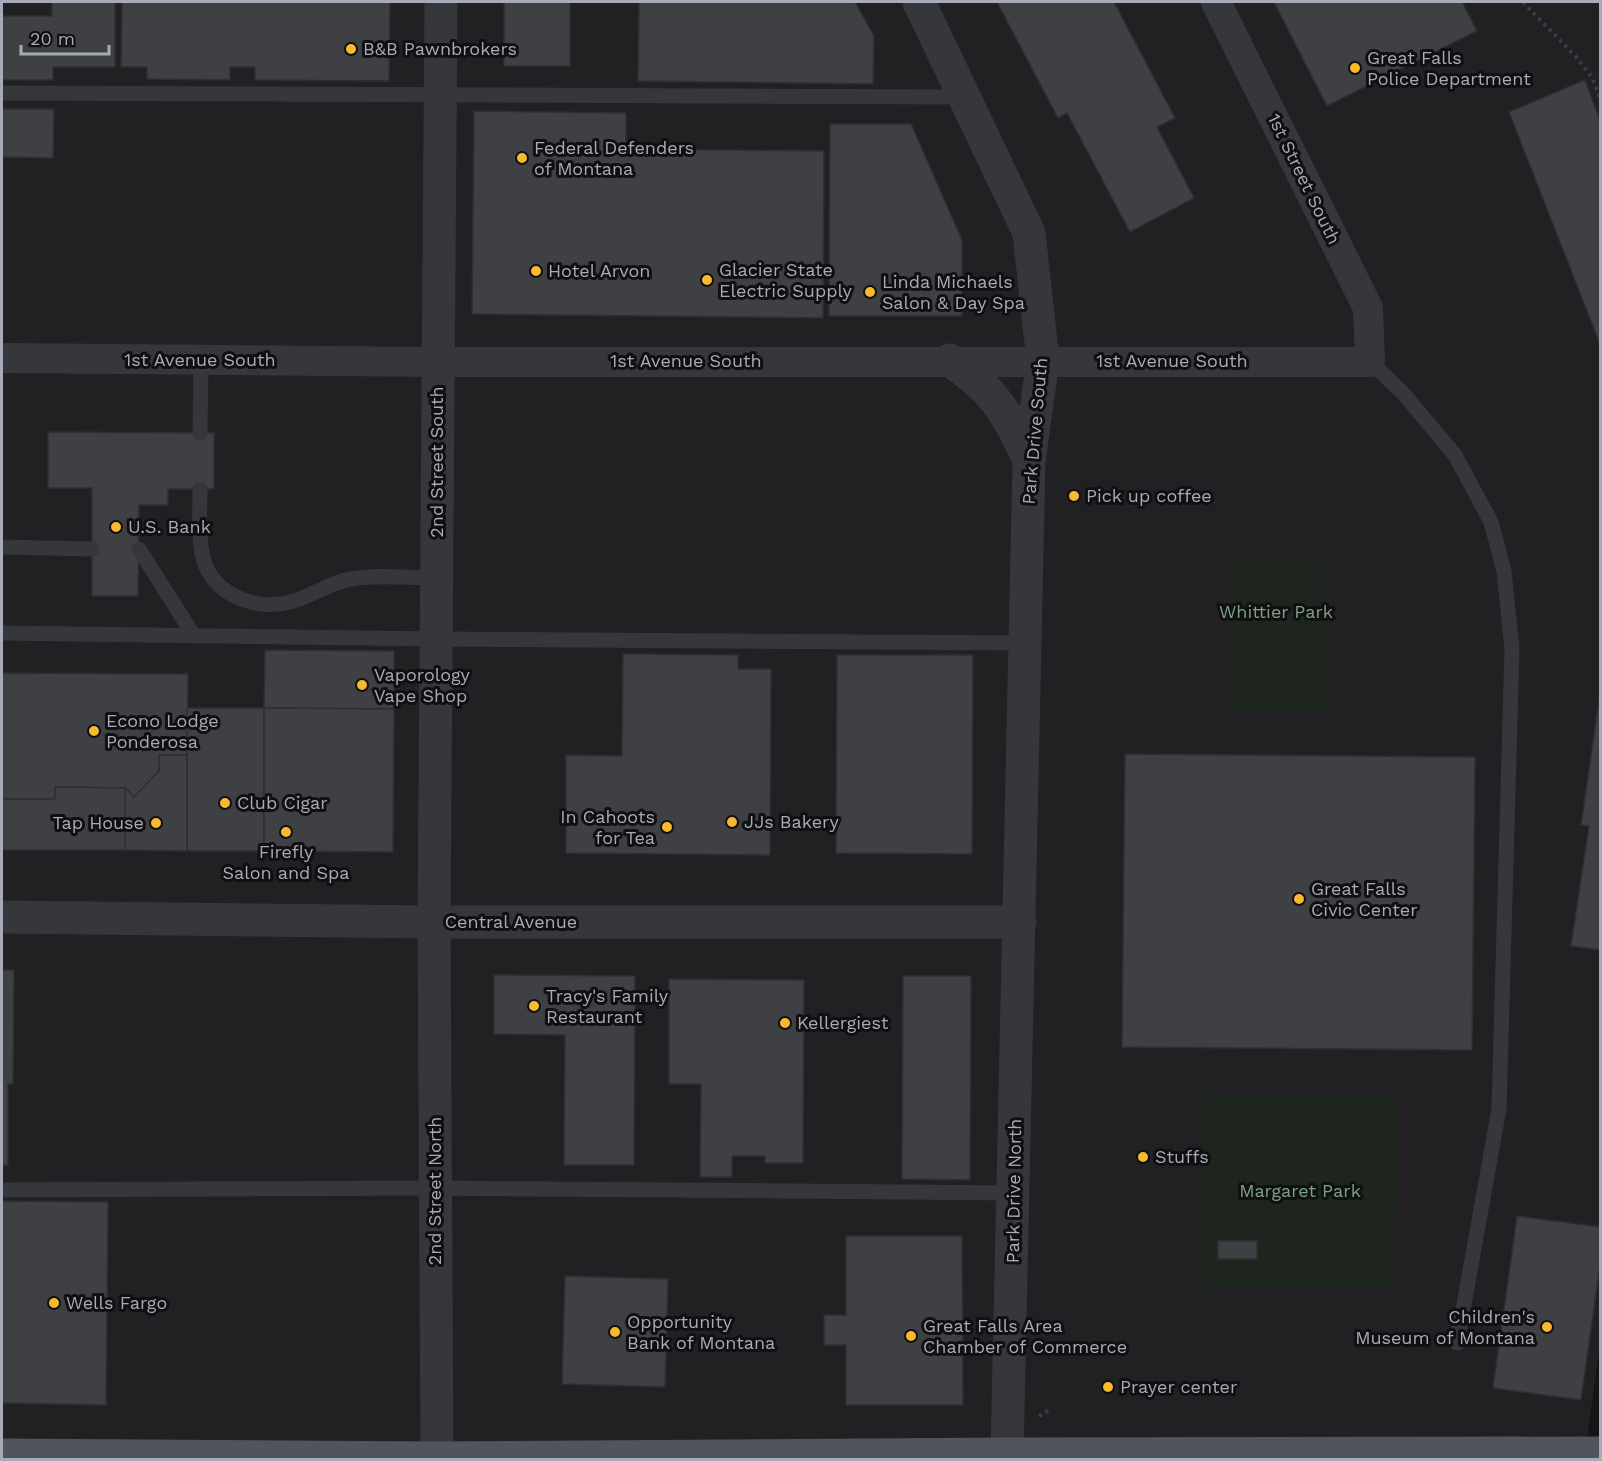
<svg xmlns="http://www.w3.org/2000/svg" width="1602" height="1461" viewBox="0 0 1602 1461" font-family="'Work Sans',sans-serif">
<rect width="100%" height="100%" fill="#151517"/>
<path fill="#212124" d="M2 2H1600V1345L1585 1453 2 1460Z"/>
<g fill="#1d251e">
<path d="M1322 562 1327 712H1230L1226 563Z"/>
<path d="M1204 1093 1398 1094 1396 1289 1202 1287Z"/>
</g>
<g fill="#3f4044" stroke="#2f2f33" stroke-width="1.5">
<path d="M52 2H115V67H53V80H2V16H52Z"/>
<path d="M122 2H390L389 81 255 80V67H230V80L147 79V67H121Z"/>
<rect x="504" y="2" width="66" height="64"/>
<path d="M639 2H855L874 36 873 84 638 81Z"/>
<path d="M997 2H1114L1175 118 1157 127 1194 198 1130 232 1067 113 1058 118Z"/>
<path d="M1274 2H1462L1477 31 1327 106Z"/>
<path d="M1585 80 1600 121V344L1509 112Z"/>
<path d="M2 109H54L53 158 2 157Z"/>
<path d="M474 111 626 113V149L824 151 823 318 472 314Z"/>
<path d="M830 124H911L962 240V316H829Z"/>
<path d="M48 432 214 433V489H168V505H139L138 596H92V488H48Z"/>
<path d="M265 650 394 651V709L264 708Z"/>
<path d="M623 654 738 655V669H771L770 855 566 853V755L622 756Z"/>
<path d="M837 655H973L972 854 836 853Z"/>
<path d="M2 673 188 674 187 755H159V771L134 797 125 788 55 787V799H2Z"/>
<path d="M1600 694V950L1571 946 1589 826 1581 825Z"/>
<rect x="187" y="708" width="77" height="143"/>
<path d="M264 708 394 709 393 852 264 851Z"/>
<path d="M1125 754 1475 757 1472 1050 1122 1047Z"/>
<path d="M159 755H187V851L125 850V788L134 797 159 771Z"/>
<path d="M55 787 125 788V850H2V799H55Z"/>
<path d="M2 970H14L13 1084H8V1165H2Z"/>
<path d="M494 975 635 976 634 1165H564L565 1035 494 1034Z"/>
<path d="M903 976H971L970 1180 902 1179Z"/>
<path d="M669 979 804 980 803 1163H765V1156H732V1177H700L701 1084H669Z"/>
<path d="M2 1201 108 1202 106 1405 2 1403Z"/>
<path d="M1517 1216 1600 1227V1265L1581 1400 1493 1388Z"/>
<path d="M846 1236H962L963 1405H846V1345H824V1315H846Z"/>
<rect x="1218" y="1241" width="39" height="18"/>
<path d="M565 1276 668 1279 665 1387 562 1384Z"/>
</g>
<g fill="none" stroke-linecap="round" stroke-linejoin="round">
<g stroke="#3c3e43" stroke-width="4" stroke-dasharray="3 4.5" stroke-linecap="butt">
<path d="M1523 2 1577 58 1593 79 1600 99"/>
<path d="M1039 1416 1051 1409"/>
</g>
<g stroke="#36373c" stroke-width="15">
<path d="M2 93 964 97"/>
<path d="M1370 362 1402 392 1455 455 1491 522 1504 571 1512 648 1499 1109 1457 1343"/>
<path d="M200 433 201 360"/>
<path d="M200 489C200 510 198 532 202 553 208 592 251 610 286 603 308 599 328 583 350 579 378 574 408 578 436 578"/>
<path d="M2 547 92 549"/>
<path d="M139 549 194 636"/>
<path d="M2 633 436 639 1026 643"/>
<path d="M2 1190 435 1188 1014 1193"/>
</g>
<path stroke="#36373c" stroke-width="30" d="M2 358 438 362H1370L1368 308 1216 2"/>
<g stroke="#36373c" stroke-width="33">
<path d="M919 2 1029 233 1043 360 1029 461 1007 1454"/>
<path d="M950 360C960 368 971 375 980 384 1003 404 1017 434 1029 461"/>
<path d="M2 917 434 922H1020"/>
<path d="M437 1460 434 922 441 2"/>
</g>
<path stroke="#52545b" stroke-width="33" d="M2 1455 437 1458 1007 1454 1600 1453"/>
</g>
<g fill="#f7b92d" stroke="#101012" stroke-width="2">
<circle cx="351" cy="49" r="6"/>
<circle cx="1355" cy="68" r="6"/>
<circle cx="522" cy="158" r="6"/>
<circle cx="536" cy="271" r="6"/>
<circle cx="707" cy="280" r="6"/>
<circle cx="870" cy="292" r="6"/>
<circle cx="1074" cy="496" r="6"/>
<circle cx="116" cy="527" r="6"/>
<circle cx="362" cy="685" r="6"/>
<circle cx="94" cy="731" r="6"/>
<circle cx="225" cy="803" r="6"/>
<circle cx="732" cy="822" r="6"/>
<circle cx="156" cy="823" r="6"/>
<circle cx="667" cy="827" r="6"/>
<circle cx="286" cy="832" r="6"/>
<circle cx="1299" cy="899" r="6"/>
<circle cx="534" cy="1006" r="6"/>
<circle cx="785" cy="1023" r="6"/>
<circle cx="1143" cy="1157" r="6"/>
<circle cx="54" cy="1303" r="6"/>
<circle cx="1547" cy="1327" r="6"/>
<circle cx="615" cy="1332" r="6"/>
<circle cx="911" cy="1336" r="6"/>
<circle cx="1108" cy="1387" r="6"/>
</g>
<g text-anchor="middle" stroke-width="6" stroke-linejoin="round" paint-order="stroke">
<g font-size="18" fill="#a7abb8" stroke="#101012" text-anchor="start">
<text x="363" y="55">B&amp;B Pawnbrokers</text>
<text x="1367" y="64">Great Falls<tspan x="1367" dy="21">Police Department</tspan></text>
<text x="534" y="154">Federal Defenders<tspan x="534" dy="21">of Montana</tspan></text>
<text x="719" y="276">Glacier State<tspan x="719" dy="21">Electric Supply</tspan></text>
<text x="548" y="277">Hotel Arvon</text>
<text x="882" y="288">Linda Michaels<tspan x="882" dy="21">Salon &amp; Day Spa</tspan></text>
<text x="1086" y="502">Pick up coffee</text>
<text x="128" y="533">U.S. Bank</text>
<text x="374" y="681">Vaporology<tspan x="374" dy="21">Vape Shop</tspan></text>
<text x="106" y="727">Econo Lodge<tspan x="106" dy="21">Ponderosa</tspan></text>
<text x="237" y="809">Club Cigar</text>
<text x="655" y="823" text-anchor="end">In Cahoots<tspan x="655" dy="21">for Tea</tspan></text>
<text x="744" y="828">JJs Bakery</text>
<text x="144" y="829" text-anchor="end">Tap House</text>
<text x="286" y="858" text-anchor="middle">Firefly<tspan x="286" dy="21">Salon and Spa</tspan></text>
<text x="1311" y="895">Great Falls<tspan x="1311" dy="21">Civic Center</tspan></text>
<text x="546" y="1002">Tracy's Family<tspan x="546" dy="21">Restaurant</tspan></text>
<text x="797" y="1029">Kellergiest</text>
<text x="1155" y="1163">Stuffs</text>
<text x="66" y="1309">Wells Fargo</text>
<text x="1535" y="1323" text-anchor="end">Children's<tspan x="1535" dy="21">Museum of Montana</tspan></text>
<text x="627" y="1328">Opportunity<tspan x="627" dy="21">Bank of Montana</tspan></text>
<text x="923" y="1332">Great Falls Area<tspan x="923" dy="21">Chamber of Commerce</tspan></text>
<text x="1120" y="1393">Prayer center</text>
</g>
<g font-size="18" fill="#a7abb8" stroke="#101012">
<text transform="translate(1304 179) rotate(64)" y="6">1st Street South</text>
<text x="200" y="366">1st Avenue South</text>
<text x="686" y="367">1st Avenue South</text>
<text x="1172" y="367">1st Avenue South</text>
<text transform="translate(1035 431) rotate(-85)" y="6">Park Drive South</text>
<text transform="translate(437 462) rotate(-90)" y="6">2nd Street South</text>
<text x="511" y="928">Central Avenue</text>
<text transform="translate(435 1191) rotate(-90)" y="6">2nd Street North</text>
<text transform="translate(1014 1191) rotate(-89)" y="6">Park Drive North</text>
</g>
<g font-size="18" fill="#7da381" stroke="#101012">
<text x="1276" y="618">Whittier Park</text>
<text x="1300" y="1197">Margaret Park</text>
</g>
</g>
<rect width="1602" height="1461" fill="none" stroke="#a7abb8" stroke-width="6"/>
<path d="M21 45v9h88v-9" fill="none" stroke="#a7abb8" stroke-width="3"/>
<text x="30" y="45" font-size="18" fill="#a7abb8" stroke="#101012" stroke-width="4.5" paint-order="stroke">20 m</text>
</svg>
